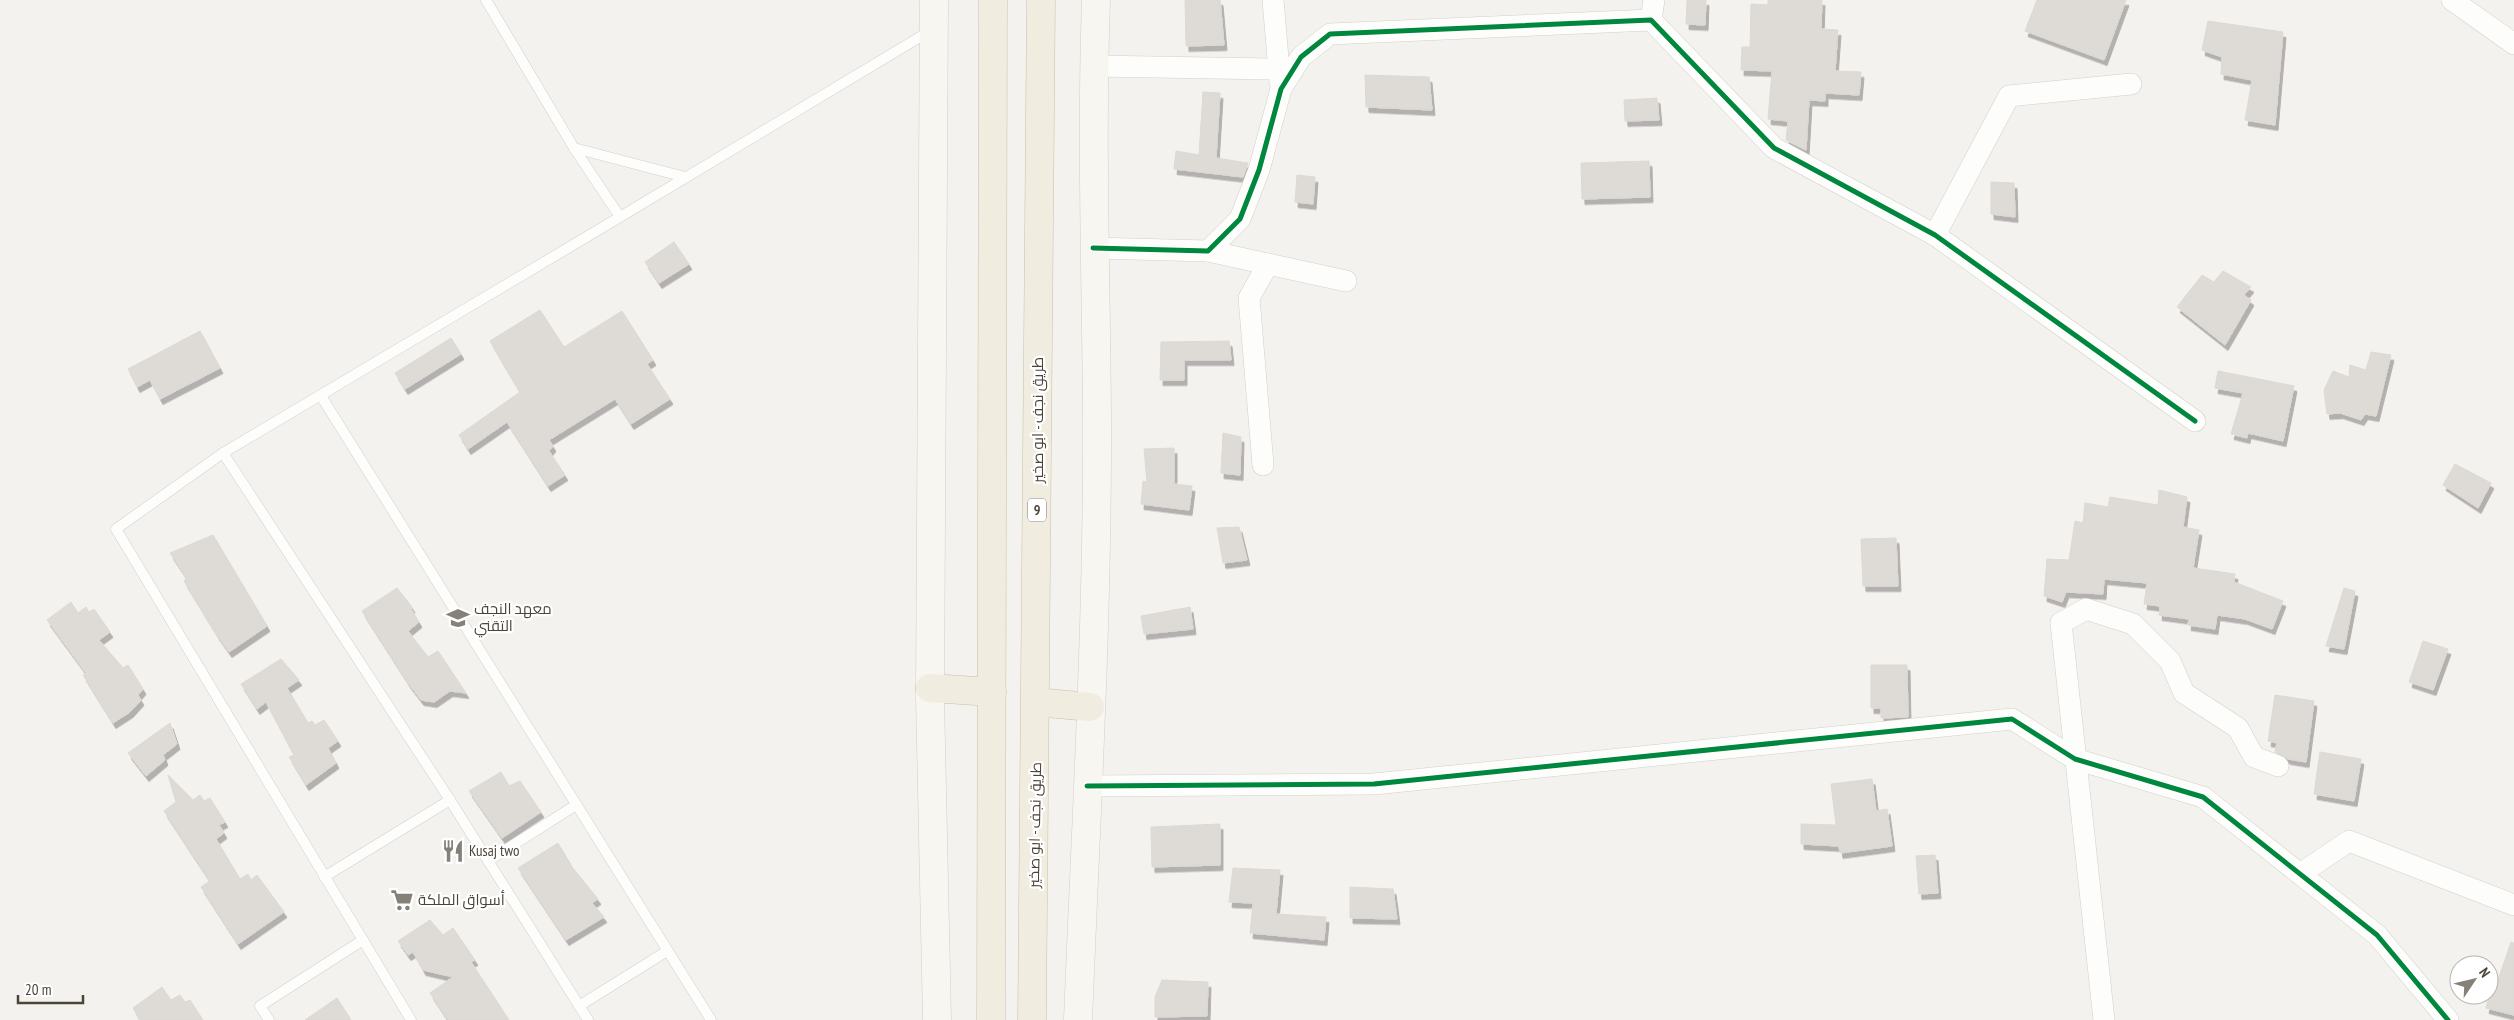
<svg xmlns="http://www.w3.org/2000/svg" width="2514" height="1020" viewBox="0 0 2514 1020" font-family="'PT Sans Narrow',Cairo,sans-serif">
<defs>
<filter id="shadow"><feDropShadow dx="3" dy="5.5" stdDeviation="0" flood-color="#0004"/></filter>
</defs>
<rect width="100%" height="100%" fill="#f4f2ee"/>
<g fill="#dedbd6" stroke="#dcd9d4" filter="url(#shadow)">
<path d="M1185 0H1220L1224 45 1186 46Z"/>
<path d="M1687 0H1706L1705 25 1686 24Z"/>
<path d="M1768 0H1822L1821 29 1838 30 1835 71 1861 72 1859 95 1825 93V101L1809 100 1806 150 1786 140 1788 121 1768 119 1772 71 1741 70 1742 47H1750L1751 4 1768 5Z"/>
<path d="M2037 0H2126L2104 60 2025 31Z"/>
<path d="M2208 21 2283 32 2275 125 2245 120 2252 80 2221 74 2222 57 2202 50Z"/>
<path d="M1365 75 1429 77 1432 110 1366 107Z"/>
<path d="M1203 92 1220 93 1216 158 1248 163 1243 177 1174 169 1176 151 1199 155Z"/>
<path d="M1657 98 1659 120 1625 121 1624 100Z"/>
<path d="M1649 161 1650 197 1582 199 1581 163Z"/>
<path d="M1297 175 1315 177 1313 204 1295 202Z"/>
<path d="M1991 182 2014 183 2015 217 1991 214Z"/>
<path d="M674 242 689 264 659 283 645 262Z"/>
<path d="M2223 271 2251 287 2244 295 2251 300 2225 345 2177 307 2202 275 2214 282Z"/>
<path d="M540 310 564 347 622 311 653 360 647 364 670 399 631 424 615 399 549 440 553 446 549 451 565 475 548 486 507 422 468 449 459 435 520 392 490 341Z"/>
<path d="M200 331 220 368 160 399 150 380 137 387 128 369Z"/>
<path d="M451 338 461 354 405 389 395 373Z"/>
<path d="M1229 341 1231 360H1184V380H1160L1161 342Z"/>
<path d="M2371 352 2391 355 2376 416 2365 414 2361 420 2340 413 2327 414 2324 390 2333 371 2349 377 2350 365 2366 370Z"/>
<path d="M2218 371 2294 386 2283 441 2248 433 2247 438 2231 434 2243 393 2215 388Z"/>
<path d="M1223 433 1241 437 1240 475 1221 473Z"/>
<path d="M1174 448V484L1192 486 1189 510 1141 504 1143 481 1147 482 1144 449Z"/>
<path d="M2455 464 2491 483 2478 508 2443 485Z"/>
<path d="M2159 490 2187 497 2183 527 2199 530 2193 568 2235 574 2234 582 2283 601 2272 629 2245 619 2217 615 2215 629 2188 625 2189 619 2159 615 2160 606 2144 604 2147 583 2104 579 2103 594 2066 592 2062 602 2044 596 2047 559 2069 560 2075 521 2083 523 2085 503 2108 507 2110 497 2158 505Z"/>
<path d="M1239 527 1247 560 1223 563 1217 528Z"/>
<path d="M213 535 267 626 229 652 217 635 184 581 187 578 170 553Z"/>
<path d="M1896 538 1898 586H1863L1861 539Z"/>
<path d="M397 588 412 607 411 609 419 622 408 631 428 657 438 651 466 693 450 691 434 702 421 700 408 683 362 611Z"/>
<path d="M2344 588 2355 591 2344 649 2326 646Z"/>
<path d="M71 602 78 613 86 607 89 612 94 609 110 632 99 640 123 668 128 665 143 689 138 695 141 700 130 712 113 723 83 675 86 673 47 620Z"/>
<path d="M1190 607 1193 629 1144 634 1141 616Z"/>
<path d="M2423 641 2448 649 2433 690 2409 682Z"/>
<path d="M281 659 299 680 287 688 308 723 312 721 315 725 324 720 338 741 328 748 336 763 306 785 289 757 294 755 266 702 257 709 241 684Z"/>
<path d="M1871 665H1907L1908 717 1881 718V708H1871Z"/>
<path d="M2275 695 2314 701 2306 762 2288 759 2275 752 2277 743 2268 741Z"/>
<path d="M170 723 177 744 163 755 165 760 146 776 128 753Z"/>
<path d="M2320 752 2361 759 2354 801 2314 794Z"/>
<path d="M501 772 509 786 520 781 541 812 502 838 469 791Z"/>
<path d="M168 775 193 800 200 795 204 801 210 798 225 822 219 825 224 833 216 839 240 879 248 874 251 880 257 875 284 912 238 944 201 887 210 881 164 811 176 802Z"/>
<path d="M1872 779 1876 811 1887 809 1892 846 1840 853 1839 846 1801 844V824L1836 825 1831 784Z"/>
<path d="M1220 824V865L1152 867 1151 827Z"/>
<path d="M558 843 572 867 598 899 592 903 604 917 566 940 518 868Z"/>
<path d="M1935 855 1938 893 1919 894 1916 856Z"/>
<path d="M1233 868 1280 870 1276 914 1326 917 1324 940 1250 933 1253 903 1229 902Z"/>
<path d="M1350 887 1393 889 1397 919 1350 918Z"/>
<path d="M430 920 443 935 453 928 475 960 471 962 509 1020H448L430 993 453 977 423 970 413 952 408 955 398 941Z"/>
<path d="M2511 942 2514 943V1015L2486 1008 2493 982 2497 983Z"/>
<path d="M1162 980 1208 982 1207 1016 1155 1017V997Z"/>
<path d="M162 987 171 1000 180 995 185 1002 190 1000 203 1020H140L133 1008Z"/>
<path d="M337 998 351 1020H305Z"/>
</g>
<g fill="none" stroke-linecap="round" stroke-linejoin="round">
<defs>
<g id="service">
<path d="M486 0 574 148 620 217 930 31"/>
<path d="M574 148 685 177"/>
<path d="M321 396 711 1020"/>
<path d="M223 453 450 800 588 1020"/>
<path d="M488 861 576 805"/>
<path d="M324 877 450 800"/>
<path d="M579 1006 667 951"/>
<path d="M269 1020 260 1006 363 940"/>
<path d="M411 1020 116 529 223 453 620 217"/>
</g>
<g id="minor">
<path d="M1273 0 1280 82"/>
<path d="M2452 0 2514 44"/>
<path d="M1651 20 1654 0"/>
<path d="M1093 66 1279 69"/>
<path d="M1935 235 2009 96 2131 84"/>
<path d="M1093 248 1208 251 1240 219 1259 170 1281 89 1301 57 1330 34 1651 20 1774 148 1935 235 2195 421"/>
<path d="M1208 251 1346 281"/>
<path d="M1263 465 1249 298 1268 264"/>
<path d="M1087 786 1374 784 2012 719 2075 759 2203 797 2377 935 2448 1020"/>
<path d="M2300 874 2349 841 2514 905"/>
<path d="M2104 1020 2061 623 2086 609 2133 624 2170 661 2184 693 2238 728 2254 757 2278 766"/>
</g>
<g id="secondary">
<path d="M934 0 930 697 937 1020"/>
<path d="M1078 1020C1086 819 1098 616 1097 415 1096 277 1091 139 1096 0"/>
</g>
<g id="trunk">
<path d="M930 688 992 692"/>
<path d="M1036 702 1090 707"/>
<path d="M991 1020 993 0"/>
<path d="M1032 1020 1041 0"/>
</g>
</defs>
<use href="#service" stroke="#d2d0cb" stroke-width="11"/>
<use href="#minor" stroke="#d2d0cb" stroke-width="22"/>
<use href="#secondary" stroke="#d3cfc5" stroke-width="29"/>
<use href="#trunk" stroke="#ccbfa9" stroke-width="29"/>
<use href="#service" stroke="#fdfdfc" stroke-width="10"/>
<use href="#minor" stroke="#fdfdfc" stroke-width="21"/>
<use href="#secondary" stroke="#f7f6f1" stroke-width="28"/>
<use href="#trunk" stroke="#f0ece0" stroke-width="28"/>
<defs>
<g id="cycleway">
<path d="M1093 248 1208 251 1240 219 1259 170 1281 89 1301 57 1330 34 1651 20 1774 148 1935 235 2195 421"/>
<path d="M1087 786 1374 784 2012 719 2075 759 2203 797 2377 935 2448 1020"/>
</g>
</defs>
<use href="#cycleway" stroke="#fff" stroke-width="8"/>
<use href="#cycleway" stroke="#00873e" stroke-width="5"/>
</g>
<defs>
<symbol id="university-bare" viewBox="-9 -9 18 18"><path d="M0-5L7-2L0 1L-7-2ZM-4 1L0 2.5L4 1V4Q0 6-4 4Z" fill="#868178" stroke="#fff" stroke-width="2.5" paint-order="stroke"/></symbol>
<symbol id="restaurant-bare" viewBox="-9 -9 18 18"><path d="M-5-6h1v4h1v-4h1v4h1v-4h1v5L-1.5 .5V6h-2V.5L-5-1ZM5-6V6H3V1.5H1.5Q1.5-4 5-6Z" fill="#868178" stroke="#fff" stroke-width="2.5" paint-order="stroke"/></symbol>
<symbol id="supermarket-bare" viewBox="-9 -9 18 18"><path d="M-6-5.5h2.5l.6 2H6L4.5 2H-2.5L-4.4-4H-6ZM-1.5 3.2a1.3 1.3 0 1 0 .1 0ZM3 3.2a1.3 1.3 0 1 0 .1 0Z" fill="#868178" stroke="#fff" stroke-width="2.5" paint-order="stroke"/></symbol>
</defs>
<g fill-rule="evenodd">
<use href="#university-bare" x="442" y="602" width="32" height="32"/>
<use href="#restaurant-bare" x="437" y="835" width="32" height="32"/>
<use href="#supermarket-bare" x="386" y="884" width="32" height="32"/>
</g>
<g text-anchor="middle" stroke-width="4.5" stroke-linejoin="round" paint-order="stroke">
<rect fill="#fff" stroke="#817c74" stroke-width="1" x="1028" y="498.5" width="18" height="23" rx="4"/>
<g font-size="14" font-weight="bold" fill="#4b4439">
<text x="1037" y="515">9</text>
</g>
<g font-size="15" fill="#4b4439" stroke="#fff">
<text transform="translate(1038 420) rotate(-90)" y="5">طريق نجف - ابو صخير</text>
<text transform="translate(1035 825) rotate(-89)" y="5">طريق نجف - ابو صخير</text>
</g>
<g font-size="15" fill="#4b4439" stroke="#fff" text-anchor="start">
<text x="474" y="614">معهد النجف<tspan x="474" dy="17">التقني</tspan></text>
<text x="469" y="856">Kusaj two</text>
<text x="418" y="905">أسواق الملكة</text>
</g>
</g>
<g transform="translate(2474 980) rotate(55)"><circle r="24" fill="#ffffff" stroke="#b7b4b0"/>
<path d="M0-4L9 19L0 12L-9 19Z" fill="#868178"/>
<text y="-8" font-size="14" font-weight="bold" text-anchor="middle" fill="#4b4439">N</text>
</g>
<path d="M18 995v8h65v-8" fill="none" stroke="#4b4439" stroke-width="2.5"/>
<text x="25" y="995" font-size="15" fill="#4b4439" stroke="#ffffff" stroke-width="4" paint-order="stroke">20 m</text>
</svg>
